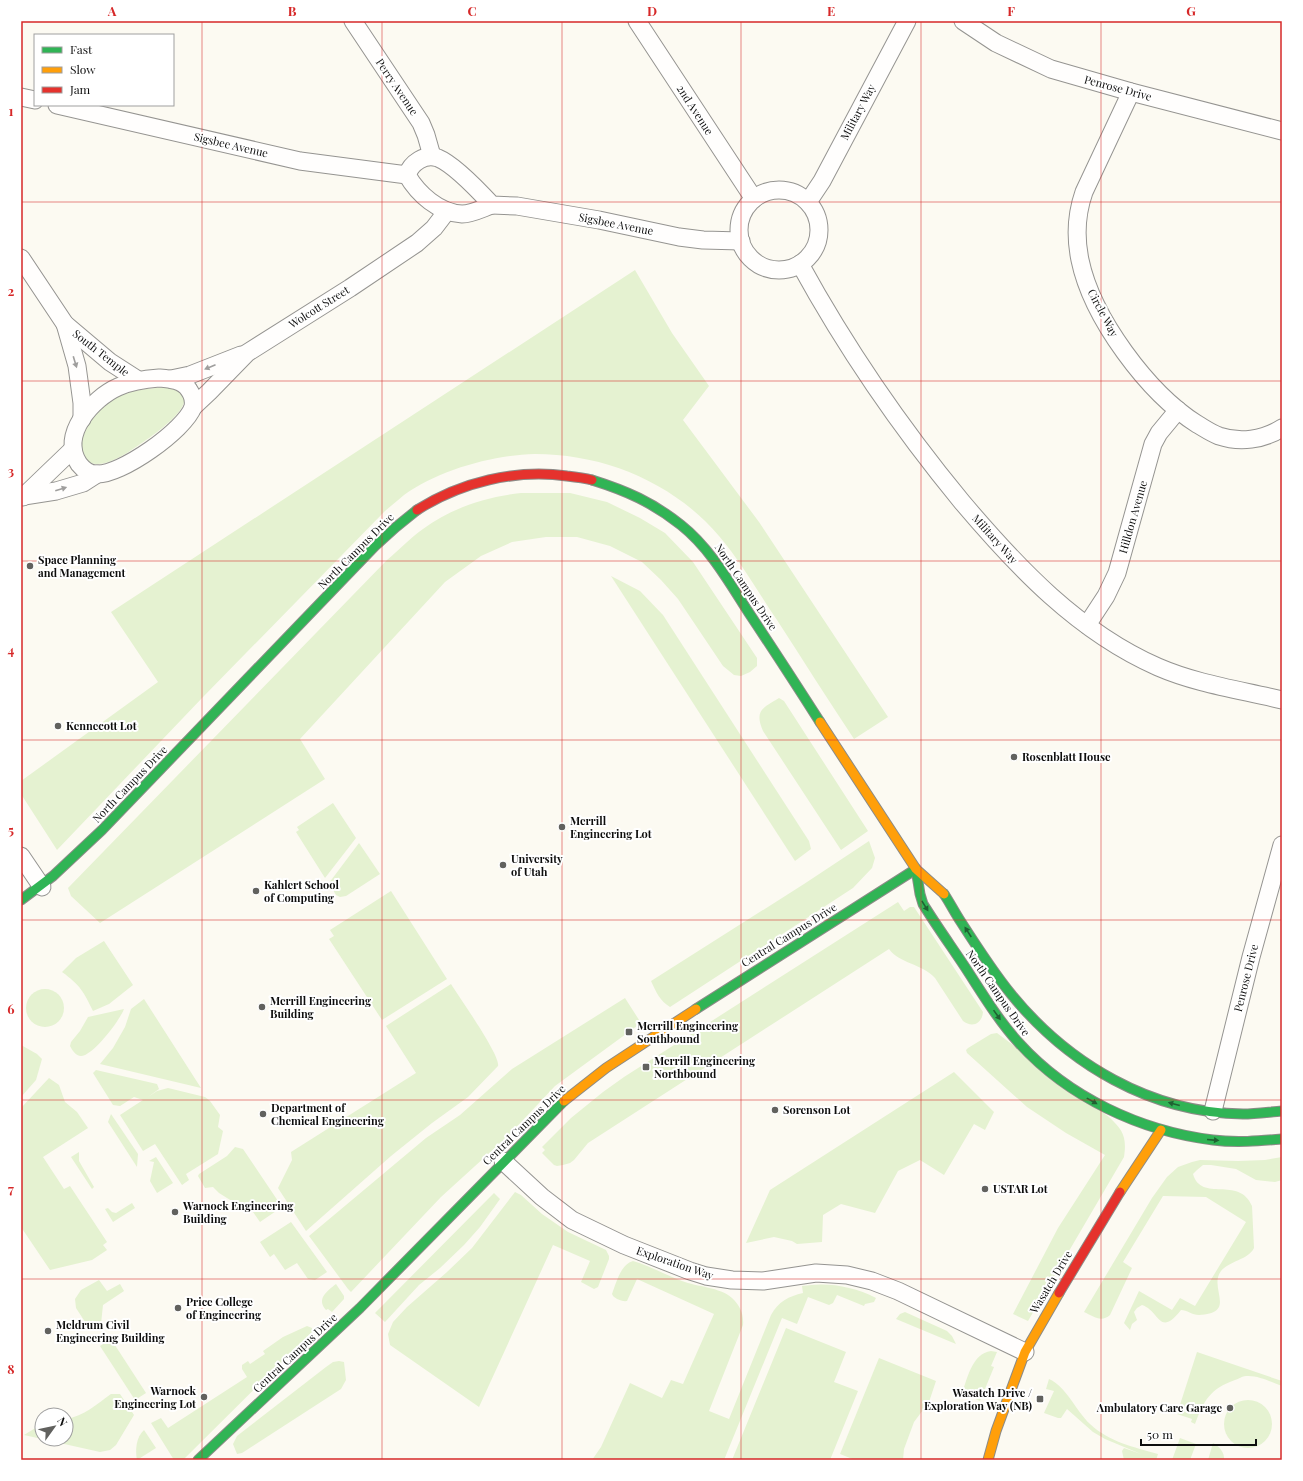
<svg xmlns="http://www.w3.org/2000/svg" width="1303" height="1481" viewBox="0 0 1303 1481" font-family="'Playfair Display',serif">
<rect width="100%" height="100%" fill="#fcfaf2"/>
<g fill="#e5f2d1">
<path d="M635 270 672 333 709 386 683 420 759 522 888 717 854 739C828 700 803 660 777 620 758 592 741 562 719 536 674 483 605 454 535 454 493 455 439 470 404 495 398 500 391 506 385 511L203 697 57 850 21 794V781L158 682 111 612Z"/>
<path d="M163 387C221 393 145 441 130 451 119 458 93 473 85 457 83 453 81 449 81 445 83 428 102 402 118 395 132 390 149 389 163 387Z"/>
<path d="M521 493H570L607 502 640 518 665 533 693 562 757 658V666L750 672 741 676 734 675 723 666 678 599 661 580 642 562 610 546 577 537H546L512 542 481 556 445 582 300 739 325 779 100 923 71 896 68 888 387 560C399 550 410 538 423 529 452 508 485 497 521 493Z"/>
<path d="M611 576 640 591 663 615 809 841 811 849 795 861Z"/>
<path d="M779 698 784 701 868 831 841 850 763 731C754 710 763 708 779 698Z"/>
<path d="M333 803 356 838 325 878 296 832 299 830 297 827Z"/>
<path d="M869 841 875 858 872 868 853 888 670 1007C660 1001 656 992 651 981L804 884Z"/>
<path d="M359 843 380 874 346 896 340 897 336 895 329 883Z"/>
<path d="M391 891 447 979 382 1020 329 939 334 936 330 930Z"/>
<path d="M898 902 904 911 910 907H914L983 1012C982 1024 972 1028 963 1021L935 978C921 963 900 964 889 949L588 1143 574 1160 570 1163 563 1165 557 1166 554 1165 542 1153 545 1150 542 1147 571 1118 603 1092 624 1077Z"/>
<path d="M104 941 133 985 109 1004 93 1011C84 992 80 985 62 972L76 958Z"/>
<path d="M451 984C459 997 501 1056 498 1066L468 1097 432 1123 391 1156 306 1231 278 1188 292 1160 291 1152 416 1073 386 1026Z"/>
<circle cx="45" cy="1008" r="19"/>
<path d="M625 998 641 1023 555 1086 508 1136 441 1197 351 1292 348 1289 309 1236 426 1138 460 1115 512 1069Z"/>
<path d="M144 999 201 1088 100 1064 113 1048 125 1027 131 1009Z"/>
<path d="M124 1009C120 1020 93 1056 81 1056 76 1056 72 1050 70 1046L71 1042 80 1031 88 1017Z"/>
<path d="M997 1033 1109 1117C1123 1130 1127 1137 1124 1157L1028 1321 1013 1314 1058 1228 1105 1155 1066 1133 1027 1107 967 1053 966 1050 968 1048 991 1034Z"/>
<path d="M21 1045 37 1054 42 1059 36 1080 21 1097Z"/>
<path d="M96 1070 157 1084 159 1089 148 1097 157 1091 168 1088 205 1097 210 1101 220 1115 218 1127 223 1131 218 1154 186 1174 189 1180 182 1185 155 1144 143 1151 120 1115 143 1100 134 1097 120 1106 113 1105 93 1073Z"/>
<path d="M954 1072 994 1112 985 1130 974 1124 944 1175 920 1160 898 1171 875 1213 841 1204 823 1215 822 1242 797 1244 792 1241 774 1237 746 1243 770 1190Z"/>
<path d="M49 1078 59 1085 65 1102 77 1112 88 1128 43 1157 64 1189 70 1186 107 1242 103 1245 107 1250 92 1260 50 1270 21 1227V1108Z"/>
<path d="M111 1114 138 1154 137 1167 108 1122Z"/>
<path d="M235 1147 243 1149 282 1207 260 1222 253 1212 244 1205 235 1203 219 1193 213 1187 205 1188 198 1176 199 1174 227 1156Z"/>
<path d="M79 1152V1161L94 1187 92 1189 71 1157Z"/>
<path d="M156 1157 173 1183 157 1193 150 1181 154 1162 149 1161Z"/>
<path d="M1282 1157V1180L1275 1182 1256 1180 1236 1169 1211 1165H1203L1197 1170 1193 1174C1201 1203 1239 1175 1252 1206L1254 1248C1248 1260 1229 1261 1221 1271 1208 1288 1238 1313 1199 1315 1192 1315 1187 1310 1181 1310 1159 1338 1160 1311 1142 1305L1137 1308 1134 1312 1137 1320 1132 1324 1130 1330 1124 1323 1139 1291 1172 1310 1180 1298 1195 1306 1246 1222 1206 1197 1163 1196 1123 1262 1132 1268 1110 1315C1101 1323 1093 1316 1084 1312L1152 1198 1167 1177 1178 1167 1192 1162 1200 1160 1238 1161 1265 1160Z"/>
<path d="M515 1192 521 1195 542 1214 568 1232 606 1250 609 1256V1259L598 1287 594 1289 581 1282 590 1261 553 1245 479 1407 390 1345 388 1334 393 1322 407 1307 447 1272 472 1248Z"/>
<path d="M494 1193 500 1199 480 1227 464 1245 440 1268 419 1285 385 1322 375 1313Z"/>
<path d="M132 1203 135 1208 113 1222 105 1209 108 1208 112 1212 116 1213Z"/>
<path d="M291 1222 327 1272 315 1280 308 1279 297 1263 285 1270 274 1254 270 1257 260 1242Z"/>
<path d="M633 1261C650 1266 666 1275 682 1281 697 1287 720 1287 732 1298 740 1305 744 1315 743 1325L709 1411 729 1419 771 1315C778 1302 789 1296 803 1293L802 1286C827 1282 853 1286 876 1298L874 1302 865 1304 864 1306 837 1295 833 1303 829 1305 808 1297 797 1324 782 1318 724 1460H592L601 1447 630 1383 662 1398 671 1380 683 1384 714 1314 637 1279 627 1301C622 1302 613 1298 612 1294 616 1283 621 1264 633 1261Z"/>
<path d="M99 1280 107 1291 120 1284 124 1291 103 1305 101 1324 91 1331 76 1308 75 1299 81 1290Z"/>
<path d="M336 1284 344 1296V1299L332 1312 328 1309 326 1310C316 1299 327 1291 336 1284Z"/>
<path d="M905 1312 947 1331 952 1336 956 1344 896 1319 900 1314Z"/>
<path d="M307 1326 312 1328V1332L183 1460H174L151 1423 161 1418 168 1428 247 1377 242 1369V1365L248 1361 250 1364 265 1354 263 1351 283 1337Z"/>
<path d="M786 1328 846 1352 834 1382 858 1391 830 1460H732Z"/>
<path d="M111 1339 146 1393 135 1400 100 1346Z"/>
<path d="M991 1351 997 1352 991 1366 994 1367 980 1401 962 1393C968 1377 972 1354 991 1351Z"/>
<path d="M1197 1352 1282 1381V1386C1271 1382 1258 1375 1246 1376 1242 1376 1239 1379 1235 1380 1210 1389 1204 1400 1195 1424L1191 1422 1192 1419 1177 1414Z"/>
<path d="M879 1358 936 1381 929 1402 914 1422 904 1449 903 1460H855L840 1454Z"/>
<path d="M339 1361 344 1362 346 1380 341 1389 242 1453 237 1454 233 1444 237 1436 326 1367 333 1362Z"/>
<path d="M1049 1379C1066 1386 1076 1411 1090 1424 1109 1442 1134 1447 1158 1454L1156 1460H1124L1122 1451 1124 1448 1141 1454 1105 1439 1093 1432 1067 1409 1061 1418H1058L1044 1413 1054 1391 1046 1389Z"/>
<path d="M111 1394H120L134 1415 116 1445 110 1450 100 1452 24 1435 42 1424V1439H66V1419C84 1416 97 1404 111 1394Z"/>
<circle cx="1248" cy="1424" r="24"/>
<path d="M144 1430 156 1448 137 1460C135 1450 136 1437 144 1430Z"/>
<path d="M1180 1438 1196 1444 1190 1460H1172Z"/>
<path d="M1213 1443C1219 1446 1225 1453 1224 1460H1208Z"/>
</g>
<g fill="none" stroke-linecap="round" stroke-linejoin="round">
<defs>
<g id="street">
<path d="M353 21 421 123 426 135 432 156"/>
<path d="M637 21 754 199"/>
<path d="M963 21 996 43 1051 69 1131 92 1282 131"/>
<path d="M1131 92 1084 192C1076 215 1075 236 1080 260 1092 318 1148 393 1197 424 1204 428 1211 433 1219 436 1240 443 1263 440 1282 428"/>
<path d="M21 97 35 100"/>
<path d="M57 105 300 161 407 175C418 194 439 213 462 214 472 214 483 208 492 205"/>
<path d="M407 175C411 163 425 153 438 158 455 165 480 192 492 205L517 206 599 220 679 237 703 240 741 241"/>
<circle cx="779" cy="230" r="40"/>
<path d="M808 202 822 181 907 21"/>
<path d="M21 258 65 324 110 362 138 380"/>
<path d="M800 264C846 348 901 428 962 502 1017 567 1078 632 1158 667 1197 684 1241 690 1282 700"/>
<path d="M65 324 77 366 82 403V419"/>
<path d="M159 378C170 379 183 380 189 390 192 394 194 401 193 407 185 430 120 476 96 474 89 474 83 469 79 464 59 435 93 398 118 387 131 381 145 379 159 378Z"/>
<path d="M171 379 190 375 241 355"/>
<path d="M193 407 209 392 247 353 350 288 417 243 434 228 447 211"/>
<path d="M24 496 56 491 83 483 97 474"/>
<path d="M23 497 73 449"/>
<path d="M1087 625 1106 596 1117 573 1153 444 1159 433 1178 410"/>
<path d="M21 856 42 887"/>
<path d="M1213 1111 1251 957 1282 845"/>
<path d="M503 1161 542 1197 572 1220 624 1245 690 1271 706 1276 732 1280 763 1281 816 1273 847 1275 872 1281 898 1291 1025 1352"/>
</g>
<g id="fast">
<path d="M592 480C627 491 652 502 681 525 710 548 729 582 749 613 773 649 797 686 820 722"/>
<path d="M916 869 920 894 923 904C936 925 951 946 965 967 982 993 998 1020 1019 1043 1068 1097 1140 1131 1213 1140 1236 1143 1259 1141 1282 1139"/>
<path d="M944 894C950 903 955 913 961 922 977 947 993 972 1011 994 1068 1064 1151 1113 1243 1114 1256 1114 1269 1112 1282 1111"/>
<path d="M21 900 53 876 102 830 375 546 396 527 417 510"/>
<path d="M696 1009 916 869"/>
<path d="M198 1460 360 1308 564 1101"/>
</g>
<g id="slow">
<path d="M820 722 916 869 944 894"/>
<path d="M564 1101 606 1068 696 1009"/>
<path d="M1120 1192 1161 1130"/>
<path d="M988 1460 996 1431 1025 1352 1059 1293"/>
</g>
<g id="jam">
<path d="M417 510C461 482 515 469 567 476 576 477 584 478 592 480"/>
<path d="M1059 1293 1120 1192"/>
</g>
</defs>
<use href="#street" stroke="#959491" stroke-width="19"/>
<use href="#fast" stroke="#8c8b87" stroke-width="11"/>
<use href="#slow" stroke="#8c8b87" stroke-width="11"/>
<use href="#jam" stroke="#8c8b87" stroke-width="11"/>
<use href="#street" stroke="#fffefd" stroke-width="17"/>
<use href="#fast" stroke="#30b455" stroke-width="9"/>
<use href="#slow" stroke="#ff9f0a" stroke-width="9"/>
<use href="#jam" stroke="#e5322d" stroke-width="9"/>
</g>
<defs><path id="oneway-solid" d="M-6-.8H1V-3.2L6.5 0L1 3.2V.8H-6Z"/></defs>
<g fill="#9f9e9d">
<use href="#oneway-solid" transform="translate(75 362) rotate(73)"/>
<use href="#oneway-solid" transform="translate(210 367) rotate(157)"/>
<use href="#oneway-solid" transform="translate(61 489) rotate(-17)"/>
</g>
<g fill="#1f6132">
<use href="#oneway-solid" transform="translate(925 906) rotate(58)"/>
<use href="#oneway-solid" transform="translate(968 932) rotate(-123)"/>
<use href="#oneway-solid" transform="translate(997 1015) rotate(55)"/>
<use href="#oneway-solid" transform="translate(1092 1101) rotate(29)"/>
<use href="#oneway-solid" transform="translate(1174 1104) rotate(-165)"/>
<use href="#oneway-solid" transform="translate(1213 1140) rotate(5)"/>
</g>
<path fill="none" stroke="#d62828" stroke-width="1" stroke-opacity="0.55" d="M202 21V1460M382 21V1460M562 21V1460M741 21V1460M921 21V1460M1101 21V1460M21 202H1282M21 381H1282M21 561H1282M21 740H1282M21 920H1282M21 1100H1282M21 1279H1282"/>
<g fill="#61615e" stroke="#fff" stroke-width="1.5">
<circle cx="30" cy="566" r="4"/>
<circle cx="58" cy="726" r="4"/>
<circle cx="1014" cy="757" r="4"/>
<circle cx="562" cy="827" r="4"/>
<circle cx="503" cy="865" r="4"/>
<circle cx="256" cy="891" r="4"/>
<circle cx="262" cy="1007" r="4"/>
<rect x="625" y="1028" width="8" height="8" rx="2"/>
<rect x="642" y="1063" width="8" height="8" rx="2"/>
<circle cx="775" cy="1110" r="4"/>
<circle cx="263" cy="1114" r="4"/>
<circle cx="985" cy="1189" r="4"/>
<circle cx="175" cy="1212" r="4"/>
<circle cx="178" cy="1308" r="4"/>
<circle cx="48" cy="1331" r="4"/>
<circle cx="204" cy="1397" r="4"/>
<rect x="1036" y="1395" width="8" height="8" rx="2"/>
<circle cx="1230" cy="1408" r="4"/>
</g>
<g text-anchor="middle" stroke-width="4" stroke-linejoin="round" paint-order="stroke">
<g font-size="11" fill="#0e0e0e" stroke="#fff">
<text transform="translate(397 87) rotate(56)" y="4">Perry Avenue</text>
<text transform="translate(1118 88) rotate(15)" y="4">Penrose Drive</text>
<text transform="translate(695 110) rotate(57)" y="4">2nd Avenue</text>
<text transform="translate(858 112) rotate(-62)" y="4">Military Way</text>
<text transform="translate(231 145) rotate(13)" y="4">Sigsbee Avenue</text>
<text transform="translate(616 224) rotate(11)" y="4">Sigsbee Avenue</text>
<text transform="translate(319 307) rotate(-32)" y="4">Wolcott Street</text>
<text transform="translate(1103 313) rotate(62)" y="4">Circle Way</text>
<text transform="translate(101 353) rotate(38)" y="4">South Temple</text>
<text transform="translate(1133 517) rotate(-74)" y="4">Hilldon Avenue</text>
<text transform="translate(995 539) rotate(48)" y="4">Military Way</text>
<text transform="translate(356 551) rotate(-45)" y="4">North Campus Drive</text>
<text transform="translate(746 587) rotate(56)" y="4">North Campus Drive</text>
<text transform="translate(130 784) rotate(-46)" y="4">North Campus Drive</text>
<text transform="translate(789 935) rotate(-32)" y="4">Central Campus Drive</text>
<text transform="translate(1246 978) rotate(-76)" y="4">Penrose Drive</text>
<text transform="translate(998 993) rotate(55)" y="4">North Campus Drive</text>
<text transform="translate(524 1125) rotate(-44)" y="4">Central Campus Drive</text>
<text transform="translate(675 1263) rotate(19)" y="4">Exploration Way</text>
<text transform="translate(1051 1282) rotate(-59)" y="4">Wasatch Drive</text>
<text transform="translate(295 1353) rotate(-43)" y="4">Central Campus Drive</text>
</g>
<g font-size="11" font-weight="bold" fill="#0e0e0e" stroke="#fff" text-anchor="start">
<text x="38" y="564">Space Planning<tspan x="38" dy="13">and Management</tspan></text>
<text x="66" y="730">Kennecott Lot</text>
<text x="1022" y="761">Rosenblatt House</text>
<text x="570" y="825">Merrill<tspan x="570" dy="13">Engineering Lot</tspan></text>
<text x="511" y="863">University<tspan x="511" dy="13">of Utah</tspan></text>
<text x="264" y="889">Kahlert School<tspan x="264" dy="13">of Computing</tspan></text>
<text x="270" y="1005">Merrill Engineering<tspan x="270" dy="13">Building</tspan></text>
<text x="637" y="1030">Merrill Engineering<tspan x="637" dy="13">Southbound</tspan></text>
<text x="654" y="1065">Merrill Engineering<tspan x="654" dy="13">Northbound</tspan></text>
<text x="271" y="1112">Department of<tspan x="271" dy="13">Chemical Engineering</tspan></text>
<text x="783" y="1114">Sorenson Lot</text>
<text x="993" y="1193">USTAR Lot</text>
<text x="183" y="1210">Warnock Engineering<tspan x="183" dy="13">Building</tspan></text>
<text x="186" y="1306">Price College<tspan x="186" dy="13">of Engineering</tspan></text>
<text x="56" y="1329">Meldrum Civil<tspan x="56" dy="13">Engineering Building</tspan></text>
<text x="196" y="1395" text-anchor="end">Warnock<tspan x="196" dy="13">Engineering Lot</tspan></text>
<text x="1032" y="1397" text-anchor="end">Wasatch Drive /<tspan x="1032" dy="13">Exploration Way (NB)</tspan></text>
<text x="1222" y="1412" text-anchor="end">Ambulatory Care Garage</text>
</g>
</g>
<rect width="1303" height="1481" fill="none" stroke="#ffffff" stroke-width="44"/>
<rect x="34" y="34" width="140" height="72" fill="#ffffff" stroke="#9f9f9f"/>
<rect x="42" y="47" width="20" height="6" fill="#30b455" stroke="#9f9f9f"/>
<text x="70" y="54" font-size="12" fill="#0e0e0e">Fast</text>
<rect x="42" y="67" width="20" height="6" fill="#ff9f0a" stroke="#9f9f9f"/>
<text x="70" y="74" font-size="12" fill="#0e0e0e">Slow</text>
<rect x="42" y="87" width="20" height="6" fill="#e5322d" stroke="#9f9f9f"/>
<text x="70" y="94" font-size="12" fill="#0e0e0e">Jam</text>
<g transform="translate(54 1427) rotate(57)"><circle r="19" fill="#ffffff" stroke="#9f9f9f"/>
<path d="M0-3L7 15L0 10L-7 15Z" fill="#61615e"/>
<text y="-6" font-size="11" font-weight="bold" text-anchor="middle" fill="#0e0e0e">N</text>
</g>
<path d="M1141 1439v6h115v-6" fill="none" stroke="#0e0e0e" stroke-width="2"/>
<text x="1147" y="1439" font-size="12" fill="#0e0e0e" stroke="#ffffff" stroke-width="3" paint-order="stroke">50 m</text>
<rect x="22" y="22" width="1259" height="1437" fill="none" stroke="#d62828" stroke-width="1.5"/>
<g font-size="13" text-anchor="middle" font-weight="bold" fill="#d62828">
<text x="112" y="16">A</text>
<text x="292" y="16">B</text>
<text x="472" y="16">C</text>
<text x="652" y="16">D</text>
<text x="831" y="16">E</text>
<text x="1011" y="16">F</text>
<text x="1191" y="16">G</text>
<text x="11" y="116">1</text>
<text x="11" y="296">2</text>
<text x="11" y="476">3</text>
<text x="11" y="655">4</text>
<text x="11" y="835">5</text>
<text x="11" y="1014">6</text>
<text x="11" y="1194">7</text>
<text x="11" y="1374">8</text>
</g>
</svg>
